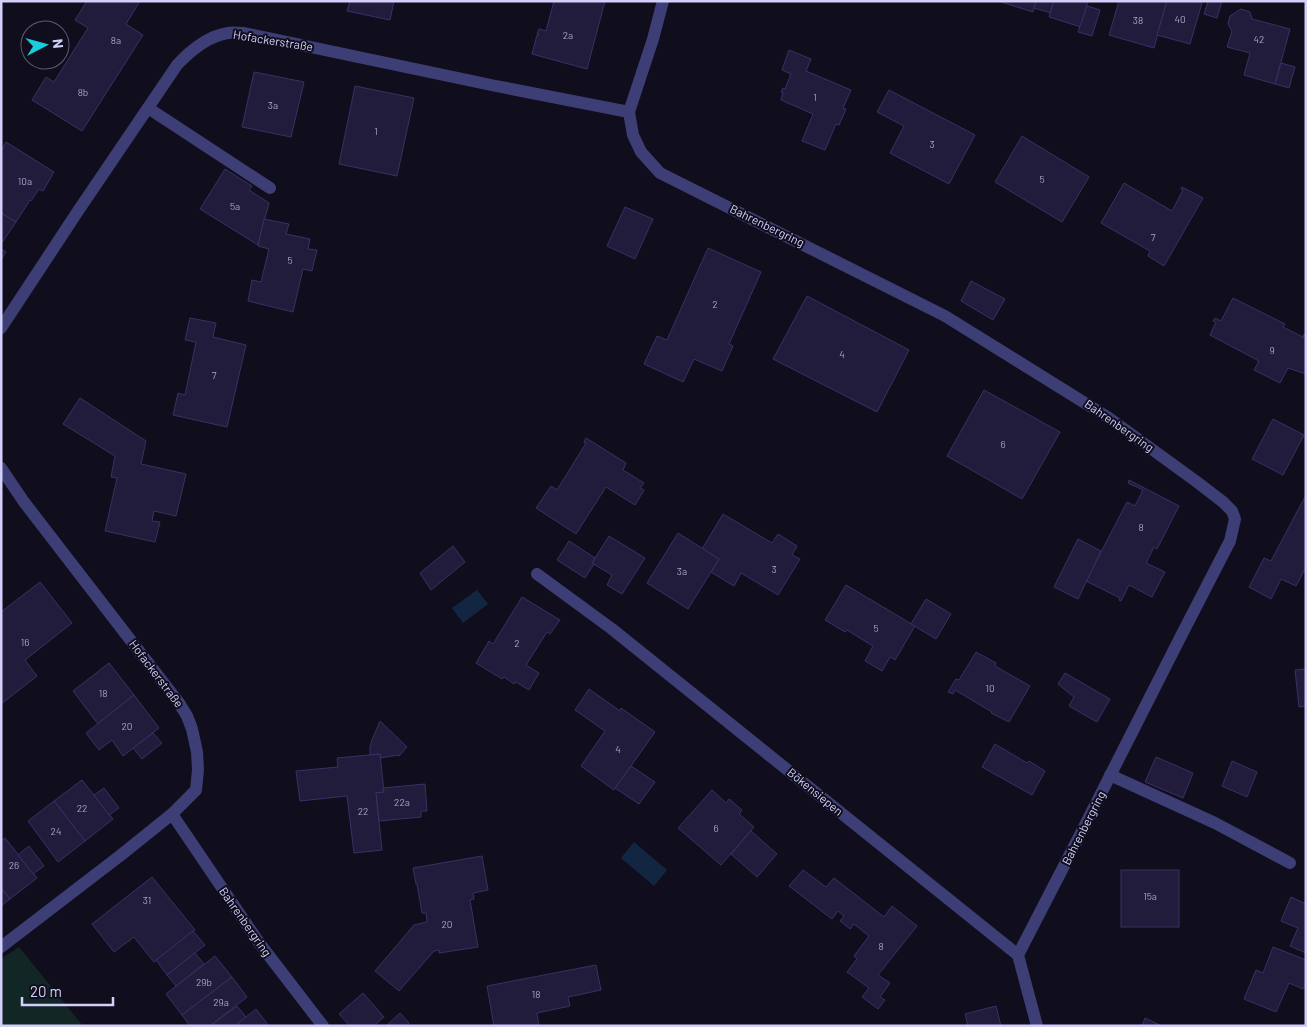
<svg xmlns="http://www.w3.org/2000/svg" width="1307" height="1027" viewBox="0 0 1307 1027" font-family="Barlow,sans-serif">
<rect width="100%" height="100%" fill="#100e1d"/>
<path fill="#122625" d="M19 947 83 1026H1V959Z"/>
<g fill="#132641">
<path d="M477 590 488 604 463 623 452 608Z"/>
<path d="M634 842 667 870 654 886 621 858Z"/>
</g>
<g fill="#211c3b" stroke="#393065">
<path d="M87 1H140L126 24 143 35 82 131 32 100 46 77 54 82 88 28 75 20Z"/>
<path d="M350 1H399L398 2 394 1 390 20 347 11Z"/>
<path d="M554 1H605L587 69 532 54 537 35H539L537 34 539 29 546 31Z"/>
<path d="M998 1H1036L1033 12Z"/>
<path d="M1036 1H1054L1051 13 1034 8Z"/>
<path d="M1054 1H1088L1081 27 1049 17Z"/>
<path d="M1119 1H1167L1154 48 1109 35Z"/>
<path d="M1167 1H1195L1202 3 1190 44 1157 35Z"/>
<path d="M1208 1H1222L1217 18 1204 14Z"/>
<path d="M1087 6 1100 10 1092 36 1078 32Z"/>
<path d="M1241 9 1250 12 1252 19 1290 29 1275 84 1244 75 1250 53 1227 47 1232 31 1228 24 1230 16Z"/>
<path d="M789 50 811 59 806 71 851 90 843 108 846 109 839 125 836 124 825 150 802 141 813 114 781 100 783 93 781 92 783 88 785 89 791 74 782 70Z"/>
<path d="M1281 63 1295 67 1289 88 1275 84Z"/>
<path d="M254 72 304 82 291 137 242 127Z"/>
<path d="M355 86 414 98 397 176 339 164Z"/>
<path d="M889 90 975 135 949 184 890 153 904 126 877 112Z"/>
<path d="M1022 136 1089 177 1062 222 995 182Z"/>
<path d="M6 142 54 172 43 191 39 189 31 201 30 200 16 222 1 213V167L3 164H1V151Z"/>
<path d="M225 169 252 186 249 190 269 203 258 245 200 209Z"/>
<path d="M1124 183 1172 211 1183 190 1181 189 1182 187 1203 198 1164 266 1148 256 1150 251 1101 223Z"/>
<path d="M625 207 653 219 635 259 607 246Z"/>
<path d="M1 213 16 222 1 244Z"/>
<path d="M264 219 289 224 286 234 310 239 308 249 317 250 312 271 303 269 293 312 248 301 252 280 261 282 269 249 258 246Z"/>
<path d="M708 248 761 272 729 344 733 346 722 371 694 359 683 382 644 364 657 336 667 340Z"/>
<path d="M1 249 6 252 1 260Z"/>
<path d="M971 281 1005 299 993 320 961 301Z"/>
<path d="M807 296 909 350 877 412 773 359Z"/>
<path d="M1233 298 1285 324 1283 327 1303 337 1304 334 1305 335 1303 338 1306 339V374L1288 368 1280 383 1254 370 1259 361 1210 335 1216 322 1213 321 1215 318 1221 321Z"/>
<path d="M190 318 216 323 213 337 246 345 227 427 173 415 178 393 185 395 196 342 185 340Z"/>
<path d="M984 390 1060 432 1022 499 947 456Z"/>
<path d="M80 398 146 441 141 464 186 474 176 516 154 511 152 521 160 522 155 542 105 531 117 478 111 477 115 456 63 424Z"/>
<path d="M1273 419 1304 435 1283 475 1252 459Z"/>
<path d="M586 438 626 463 623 470 644 483 640 488 644 490 635 505 606 487 576 534 536 508 551 486 557 490 586 443 584 442Z"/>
<path d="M1129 480 1179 506 1157 549 1154 547 1146 563 1165 572 1152 597 1129 585 1121 601 1119 600 1120 598 1086 581 1127 502 1135 506 1143 490 1128 483Z"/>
<path d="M1306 495V567L1296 586 1281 579 1271 599 1249 587 1264 558 1271 561Z"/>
<path d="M723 514 772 543 778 534 797 546 792 555 800 559 778 595 741 573 734 586 711 572 719 559 702 549Z"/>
<path d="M678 533 719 559 688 609 647 583Z"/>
<path d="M609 536 645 558 622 594 607 585 612 575 592 563Z"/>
<path d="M1078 539 1101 551 1078 599 1054 587Z"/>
<path d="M569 541 595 558 592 563 594 564 585 578 557 560Z"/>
<path d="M453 546 465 562 431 590 420 573Z"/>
<path d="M40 582 72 623 25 660 37 676 1 704V612Z"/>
<path d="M846 585 915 626 895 660 890 657 882 671 865 661 873 646 847 630 845 632 825 620Z"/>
<path d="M522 597 560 620 550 634 547 632 526 665 539 673 529 690 516 682 514 684 504 677 502 679 476 663 489 641 493 644Z"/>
<path d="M926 599 951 614 936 639 911 624Z"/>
<path d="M976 652 996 663 995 666 1030 686 1009 722 991 713 992 712 955 690 953 694 948 692 956 679 959 680Z"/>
<path d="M109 663 134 695 98 724 73 691Z"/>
<path d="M1306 669V706L1299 707 1295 670Z"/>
<path d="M1065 673 1110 699 1097 722 1069 706 1074 697 1058 684Z"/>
<path d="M589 689 620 711 621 708 655 732 614 790 581 766 605 731 575 710Z"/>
<path d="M134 695 159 728 123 756 112 740 99 750 86 733Z"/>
<path d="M380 721 407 747 399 756 398 755 380 758V754L370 755V747L372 740Z"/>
<path d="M153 733 162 743 142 759 133 748Z"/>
<path d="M995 744 1027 763 1029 761 1045 771 1032 795 982 767Z"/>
<path d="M380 754 384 792 376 793 382 850 354 853 347 796 300 801 296 771 338 767 337 758Z"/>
<path d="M1156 757 1193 773 1183 798 1145 782Z"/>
<path d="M1232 761 1257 772 1247 797 1222 786Z"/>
<path d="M631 766 655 782 639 804 615 788Z"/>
<path d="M82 780 113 819 85 841 54 801Z"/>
<path d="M425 784 427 811H421V817L379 821 376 793 384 792 383 788Z"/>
<path d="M104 788 119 808 109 815 94 795Z"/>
<path d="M712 790 726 803 729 799 742 810 739 814 754 827 721 865 678 828Z"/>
<path d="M54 801 85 841 58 862 28 821Z"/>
<path d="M751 831 777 854 757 877 731 854Z"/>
<path d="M5 838 37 878 10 899 1 888V841Z"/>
<path d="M29 846 44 866 33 874 18 855Z"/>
<path d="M482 856 488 890 473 893 474 899 470 900 478 947 439 953V950L434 951 399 991 375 971 414 925 427 922 426 913H422L417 884H416L413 868Z"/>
<path d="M803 870 826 887 834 878 884 917 892 906 917 926 878 975 890 983 880 997 885 1000 878 1009 862 997 869 988 847 972 857 959 854 956 869 936 854 924 850 929 840 921 844 916 838 911 832 919 789 886Z"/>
<rect x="1121" y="870" width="58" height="57"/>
<path d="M152 877 195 930 154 962 134 937 114 952 92 924Z"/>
<path d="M1 888 10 899 1 906Z"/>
<path d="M1291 897 1306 904V953L1290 946 1298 928 1281 921Z"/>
<path d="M193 931 205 945 167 975 156 960Z"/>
<path d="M1273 947 1306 960V983L1303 989 1289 983 1276 1012 1244 999 1256 970 1263 973Z"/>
<path d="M195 953 204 964 176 986 167 975Z"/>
<path d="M215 956 232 977 182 1015 166 994Z"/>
<path d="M596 965 601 990 568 997 570 1006 537 1013 539 1026H494L487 986Z"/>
<path d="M232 977 247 997 210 1026H190L182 1015Z"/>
<path d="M363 993 384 1017 374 1026H350L339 1014Z"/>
<path d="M237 1006 246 1017 235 1026H210Z"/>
<path d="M996 1006 1001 1026H968L965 1014Z"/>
<path d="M256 1009 269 1026H235L246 1017Z"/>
<path d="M400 1013 409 1023 407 1026H386Z"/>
<path d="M1145 1018 1162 1026H1142Z"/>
</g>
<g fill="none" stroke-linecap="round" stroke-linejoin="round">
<g stroke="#3e3e77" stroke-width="12">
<path d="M148 108 270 188"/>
<path d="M537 574 612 629"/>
<path d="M1110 775 1215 823 1290 863"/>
</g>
<g stroke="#3e3e77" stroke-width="12">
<path d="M663 1 653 39 629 112 633 135 641 152 660 173 945 316 1109 418 1197 482 1223 502 1232 511 1235 519 1230 541 1182 634 1081 833 1018 955 1037 1026"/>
<path d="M1 328 78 211 177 65C190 51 208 36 228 33 233 32 239 33 244 33L496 86 629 112"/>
<path d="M1 468 24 502 179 703 187 716 192 729 197 752 198 770 196 790 172 814 121 855 1 947"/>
<path d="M612 629 1018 955"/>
<path d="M172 814 260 944 323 1026"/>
</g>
</g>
<g text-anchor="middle" stroke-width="4" stroke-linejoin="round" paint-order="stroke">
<g font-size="10" fill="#a6a2ca">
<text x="1180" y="23">40</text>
<text x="1138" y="24">38</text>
<text x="568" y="39">2a</text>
<text x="1259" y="43">42</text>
<text x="116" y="44">8a</text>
<text x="83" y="96">8b</text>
<text x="815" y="101">1</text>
<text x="273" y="109">3a</text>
<text x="376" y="135">1</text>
<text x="932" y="148">3</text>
<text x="1042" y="183">5</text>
<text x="25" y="185">10a</text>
<text x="235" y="210">5a</text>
<text x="1153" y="241">7</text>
<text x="290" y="264">5</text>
<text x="715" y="308">2</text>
<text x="1272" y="354">9</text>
<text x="842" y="358">4</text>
<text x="214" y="379">7</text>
<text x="1003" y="448">6</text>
<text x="1141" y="531">8</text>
<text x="774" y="573">3</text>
<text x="682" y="575">3a</text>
<text x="876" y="632">5</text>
<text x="25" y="646">16</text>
<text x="517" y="647">2</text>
<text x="990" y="692">10</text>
<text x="103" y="697">18</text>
<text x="127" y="730">20</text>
<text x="618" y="753">4</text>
<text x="402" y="806">22a</text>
<text x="82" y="812">22</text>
<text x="363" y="815">22</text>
<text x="716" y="832">6</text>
<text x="56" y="835">24</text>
<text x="14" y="869">26</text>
<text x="1150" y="900">15a</text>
<text x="147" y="904">31</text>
<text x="447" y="928">20</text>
<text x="881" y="950">8</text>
<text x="204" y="986">29b</text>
<text x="536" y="998">18</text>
<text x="221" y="1006">29a</text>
</g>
<g font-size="12" fill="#d2cffa" stroke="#100e1d">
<text transform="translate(273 41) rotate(9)" y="4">Hofackerstraße</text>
<text transform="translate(767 226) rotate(26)" y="4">Bahrenbergring</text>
<text transform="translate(1119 426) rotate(35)" y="4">Bahrenbergring</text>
<text transform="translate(156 674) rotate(53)" y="4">Hofackerstraße</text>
<text transform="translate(815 792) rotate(39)" y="4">Bökensiepen</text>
<text transform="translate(1084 828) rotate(-63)" y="4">Bahrenbergring</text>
<text transform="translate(245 922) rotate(55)" y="4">Bahrenbergring</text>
</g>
</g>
<rect width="1307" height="1027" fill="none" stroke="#d2cffa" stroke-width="5"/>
<g transform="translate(45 45) rotate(84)"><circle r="24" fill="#100e1d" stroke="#5e5b75"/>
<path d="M0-4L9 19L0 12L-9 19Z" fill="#18cedc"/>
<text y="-8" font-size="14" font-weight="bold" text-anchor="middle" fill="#d2cffa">N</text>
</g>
<path d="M22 997v8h91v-8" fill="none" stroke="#d2cffa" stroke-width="2.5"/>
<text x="30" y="997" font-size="15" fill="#d2cffa" stroke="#100e1d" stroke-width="4" paint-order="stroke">20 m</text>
</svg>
